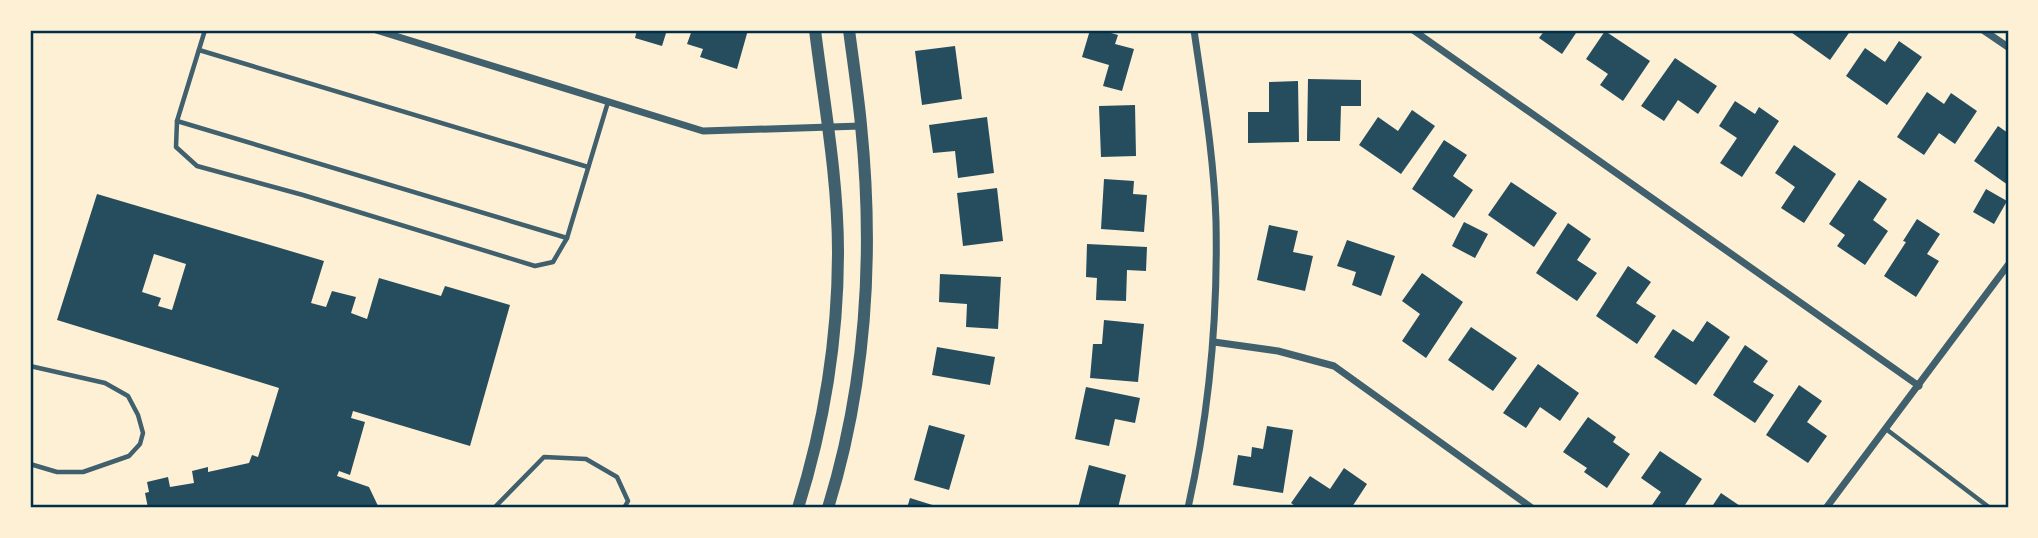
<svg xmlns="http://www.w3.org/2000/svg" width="2038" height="538" viewBox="0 0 2038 538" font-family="'Times New Roman',serif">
<rect width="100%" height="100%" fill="#fdf0d5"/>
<g fill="#264d5e" fill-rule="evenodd">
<path d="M637 30H667L662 46 635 38Z"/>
<path d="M692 30H748L737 69 700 57 703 49 687 44Z"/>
<path d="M1090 30H1101L1118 35 1115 44 1134 49 1122 91 1103 86 1109 65 1082 57Z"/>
<path d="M1545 30H1578L1562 54 1539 38Z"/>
<path d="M1788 30H1851L1830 60Z"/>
<path d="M1605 31 1650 61 1623 101 1600 85 1608 74 1586 59Z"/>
<path d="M1899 41 1922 57 1887 105 1846 76 1865 48 1885 62Z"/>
<path d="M955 46 962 99 922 105 915 51Z"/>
<path d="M1675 58 1717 86 1698 114 1678 100 1664 121 1641 106Z"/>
<path d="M1308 79 1361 80V106H1341L1340 141H1307Z"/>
<path d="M1298 81 1299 142 1248 143V112H1269V82Z"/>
<path d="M1927 92 1944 104 1951 93 1977 111 1955 144 1939 133 1924 155 1897 137Z"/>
<path d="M1735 101 1755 114 1759 107 1779 121 1742 177 1720 163 1737 138 1719 126Z"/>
<path d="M1135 105 1136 156 1101 157 1099 106Z"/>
<path d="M1412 110 1435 126 1401 174 1359 145 1378 117 1398 131Z"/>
<path d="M987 117 994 173 958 178 955 151 933 153 929 125Z"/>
<path d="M1998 126 2008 133V185L1974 161Z"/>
<path d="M1444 140 1467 155 1453 176 1473 190 1454 218 1412 189Z"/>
<path d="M1794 145 1836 174 1804 223 1781 208 1795 187 1775 173Z"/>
<path d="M1104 179 1134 181 1133 194 1147 195 1144 232 1101 229Z"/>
<path d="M1859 180 1887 199 1873 220 1888 231 1865 265 1837 246 1845 235 1829 224Z"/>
<path d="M1511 182 1557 213 1534 247 1488 215Z"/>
<path d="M997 188 1003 241 963 246 957 193Z"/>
<path d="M1986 189 2007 201 1994 224 1973 212Z"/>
<path d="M97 194 324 261 311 303 326 307 332 291 356 297 351 313 367 319 379 278 441 296 445 286 510 305 470 446 353 411 351 418 365 422 350 475 339 471 337 476 369 487 379 508H148L145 493 149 492 147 482 168 477 170 487 194 483 192 471 208 467V472L249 463 252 455 258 457 279 388 57 320ZM154 254 186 264 172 310 158 306 161 298 142 292Z"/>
<path d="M1917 219 1940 234 1927 254 1939 261 1916 297 1884 276 1906 242 1903 241Z"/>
<path d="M1464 222 1488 234 1475 258 1452 246Z"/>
<path d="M1568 223 1591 239 1577 260 1597 273 1577 301 1536 273Z"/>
<path d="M1269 225 1298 231 1293 252 1313 256 1305 291 1257 280Z"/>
<path d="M1347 240 1395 256 1381 296 1352 285 1356 272 1337 266Z"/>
<path d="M1087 244 1147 247 1146 271 1127 270 1126 301 1096 300 1097 278 1086 277Z"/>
<path d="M1628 266 1651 282 1636 303 1656 316 1637 344 1596 316Z"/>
<path d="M1422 273 1463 302 1426 358 1402 341 1420 314 1402 301Z"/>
<path d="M940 274 1001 277 998 329 966 327 967 304 939 302Z"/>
<path d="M1104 320 1144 324 1138 382 1090 378 1093 344H1102Z"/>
<path d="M1707 321 1730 337 1696 385 1654 357 1673 329 1693 342Z"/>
<path d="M1471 327 1517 358 1493 391 1448 360Z"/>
<path d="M1745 345 1768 361 1753 382 1774 395 1755 423 1713 395Z"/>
<path d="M937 347 995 357 990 385 932 375Z"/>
<path d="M1538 364 1579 393 1560 421 1540 407 1526 428 1503 413Z"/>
<path d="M1799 385 1822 401 1807 422 1827 436 1808 463 1766 435Z"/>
<path d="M1086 387 1140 398 1135 423 1115 419 1109 446 1075 439Z"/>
<path d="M1588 417 1616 437 1613 442 1630 454 1607 488 1584 472 1587 468 1563 452Z"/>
<path d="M929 425 965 435 949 490 914 480Z"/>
<path d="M1267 426 1293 430 1283 493 1233 485 1238 455 1251 457 1252 447 1263 449Z"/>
<path d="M1660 451 1702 479 1683 508H1650L1661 492 1641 478Z"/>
<path d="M1089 465 1126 475 1118 508H1078Z"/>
<path d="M1344 468 1367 484 1352 507 1298 508 1291 503 1310 476 1330 489Z"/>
<path d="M1721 493 1743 508H1711Z"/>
<path d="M910 498 942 508H907Z"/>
</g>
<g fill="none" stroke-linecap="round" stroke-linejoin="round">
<g stroke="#3f606c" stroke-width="4.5">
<path d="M205 30 177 121 176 147 197 166 303 195 535 266 553 262 567 238 608 102"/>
<path d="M199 50 588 167"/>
<path d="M177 121 567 238"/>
<path d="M30 366 105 383 128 396 138 415 143 433 140 444 129 456 83 472H57L30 464"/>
<path d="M1886 429 1990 508"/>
<path d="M494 508 544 457 586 459 617 477 628 501 624 508"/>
</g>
<g stroke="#3f606c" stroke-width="7">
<path d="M376 30 703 131 861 126"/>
<path d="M1413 30 1919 386"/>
<path d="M1983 30 2008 47"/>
<path d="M1214 342 1278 351 1334 366 1532 508"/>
<path d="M1188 508C1209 414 1218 318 1216 221 1214 157 1203 93 1194 30"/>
<path d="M1826 508 2008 265"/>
</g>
<g stroke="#3f606c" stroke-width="12">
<path d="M798 508C824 425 838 339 838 252 838 178 824 103 815 30"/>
<path d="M828 508C866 385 874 253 861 125 858 93 853 61 849 30"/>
</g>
</g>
<rect width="2038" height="538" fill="none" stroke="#fdf0d5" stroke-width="63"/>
<rect x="32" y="32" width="1975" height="474" fill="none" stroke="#003049" stroke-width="2.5"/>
</svg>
